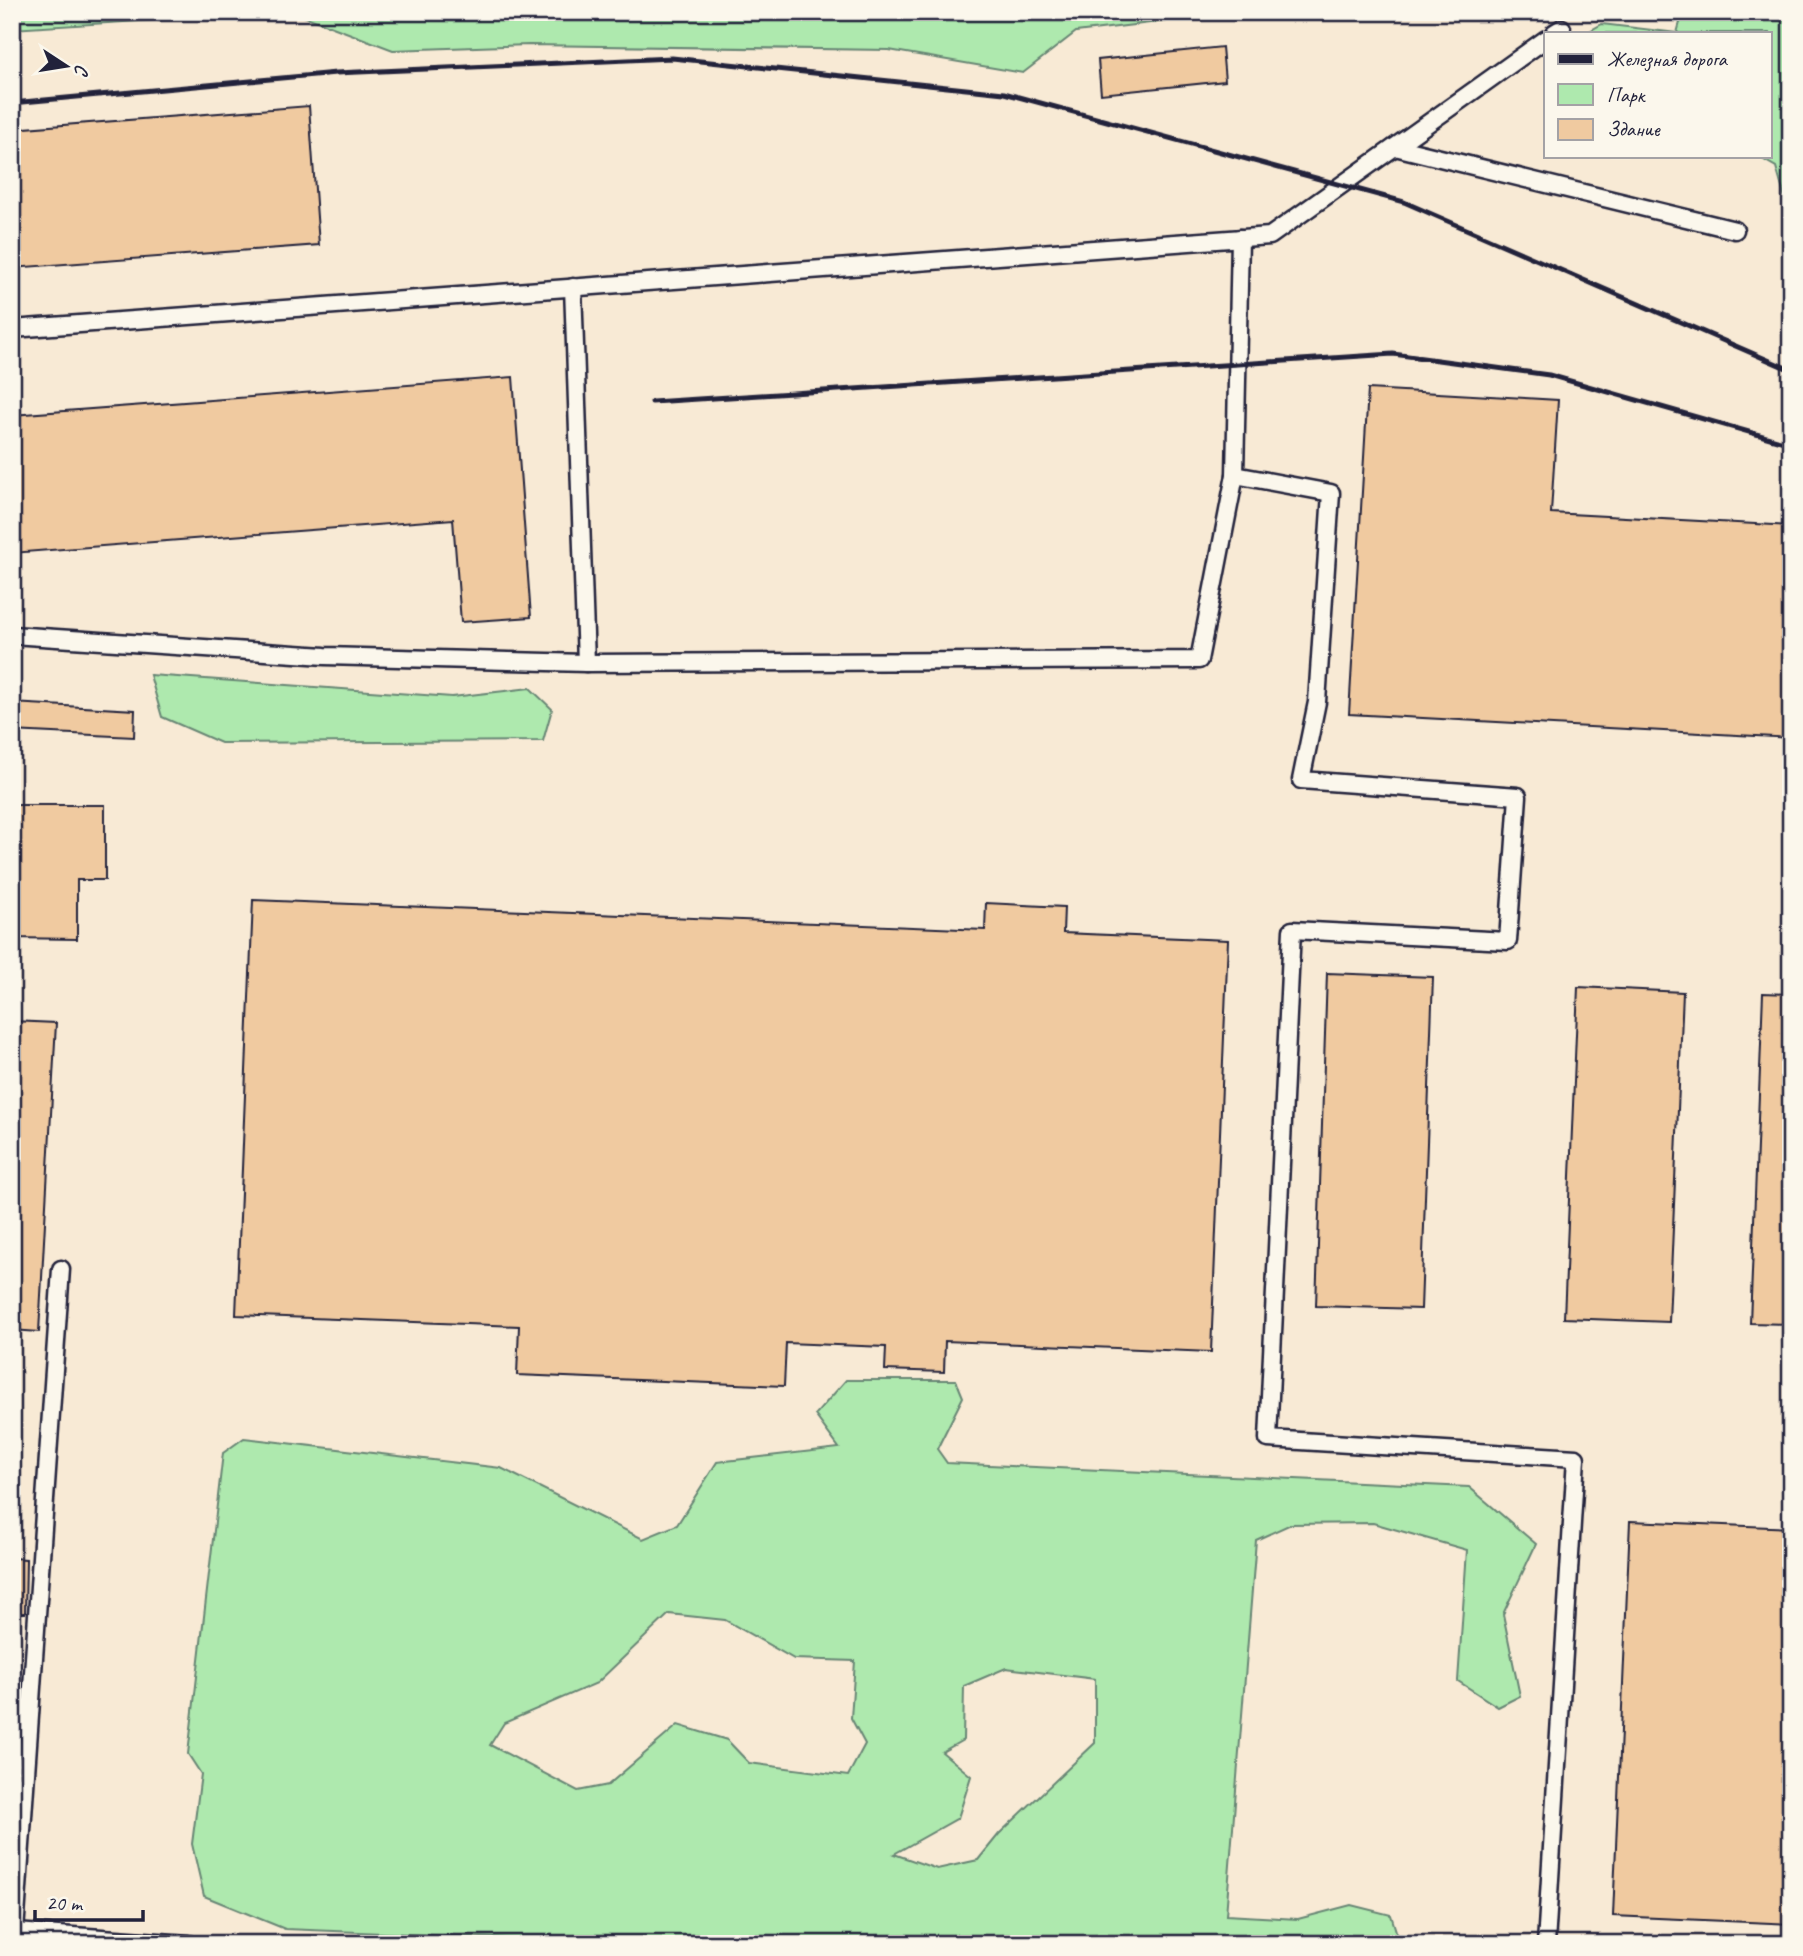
<svg xmlns="http://www.w3.org/2000/svg" width="1803" height="1956" viewBox="0 0 1803 1956" font-family="Caveat,sans-serif">
<rect width="100%" height="100%" fill="#fbf7ec"/>
<filter id="ink" filterUnits="userSpaceOnUse"><feTurbulence type="fractalNoise" baseFrequency=".0143" numOctaves="2"/><feDisplacementMap in="SourceGraphic" scale="14" xChannelSelector="R" yChannelSelector="G"/><feConvolveMatrix kernelMatrix="1 2 1 2 8 2 1 2 1" color-interpolation-filters="sRGB"/></filter>
<g filter="url(#ink)">
<path fill="#f8ead5" fill-rule="evenodd" d="M12 12H1791V1944H12ZM1546 33H1770V156H1546Z"/>
<g fill="#aee9ae" stroke="#688674" stroke-width="2" fill-rule="evenodd">
<path d="M12 12H285L12 29Z"/>
<path d="M293 12H1214L1208 16 1076 32 1023 73 889 50 529 45 393 50Z"/>
<path d="M1683 12H1782L1791 20V219L1776 167 1757 156H1770V33H1586L1602 24 1677 33Z"/>
<path d="M150 675 452 697 530 688 552 709 543 741 221 743 162 717Z"/>
<path d="M846 1380H956L963 1397 937 1449 947 1463 1469 1487 1536 1544 1503 1614 1520 1696 1498 1707 1458 1681 1467 1550 1373 1523 1291 1524 1256 1540 1226 1915 1298 1919 1351 1905 1391 1915 1400 1944H655L285 1929 204 1896 192 1844 201 1774 188 1754 223 1453 244 1438 501 1468 643 1539 677 1525 717 1462 839 1448 815 1415ZM669 1614 725 1620 794 1659 855 1661 851 1718 865 1744 848 1776 749 1763 727 1740 678 1725 608 1785 578 1791 490 1745 504 1723 597 1683ZM1006 1668 1095 1679V1743L999 1834 978 1860 937 1869 894 1854 958 1818 971 1776 942 1752 963 1740 964 1686Z"/>
<path d="M1759 1937 1791 1942V1944H1744Z"/>
</g>
<g fill="#f0caa0" stroke="#22223b" stroke-width="2">
<path d="M1222 47 1225 81 1101 94 1098 60Z"/>
<path d="M309 106 319 245 12 268V129Z"/>
<path d="M513 377 531 617 461 622 453 519 12 553V415Z"/>
<path d="M1368 389 1558 400 1551 513 1791 526V738L1349 714Z"/>
<path d="M12 703 135 710 134 737 12 731Z"/>
<path d="M12 805H105V880H77V939L12 938Z"/>
<path d="M253 900 985 930 986 903 1064 907 1063 933 1228 940 1211 1352 945 1341 944 1372 885 1370 886 1347 786 1343 784 1386 517 1375 519 1326 236 1315Z"/>
<path d="M1327 973 1433 977 1421 1309 1316 1306Z"/>
<path d="M1578 987 1683 992 1669 1322 1564 1318Z"/>
<path d="M1763 993 1791 994V1324L1750 1323Z"/>
<path d="M12 1021 56 1023 39 1332 12 1330Z"/>
<path d="M1630 1521 1791 1528V1924L1613 1916Z"/>
<path d="M12 1558 26 1559 25 1613H12Z"/>
</g>
<g fill="none" stroke-linecap="round" stroke-linejoin="round">
<defs>
<g id="lane">
<path d="M1554 33 1562 28"/>
<path d="M1395 147 1735 230"/>
<path d="M573 287 586 663 1199 660 1235 475 1240 238"/>
<path d="M12 329 1270 236 1546 39"/>
<path d="M1235 475 1331 493 1317 702 1301 780 1518 796 1508 941 1292 930 1268 1439 1576 1458 1546 1944"/>
<path d="M12 635 325 656 586 663"/>
<path d="M15 1932 189 1944"/>
<path d="M12 1933 15 1932 61 1269"/>
</g>
</defs>
<use href="#lane" stroke="#22223b" stroke-width="21"/>
<use href="#lane" stroke="#fbf7ec" stroke-width="16"/>
<g stroke="#22223b" stroke-width="5">
<path d="M12 103 336 73 672 58 1004 93 1404 202 1791 370"/>
<path d="M652 402 1393 354 1549 375 1791 444"/>
</g>
</g>
</g>
<rect width="1803" height="1956" fill="none" stroke="#fbf7ec" stroke-width="42"/>
<rect x="21" y="21" width="1761" height="1914" fill="none" stroke="#22223b" stroke-width="2.5" filter="url(#ink)"/>
<rect x="1544" y="32" width="228" height="126" fill="#fbf7ec" stroke="#a4a2a5" stroke-width="2"/>
<rect x="1558" y="54" width="35" height="10" fill="#22223b" stroke="#a4a2a5" stroke-width="2"/>
<text x="1607" y="66" font-size="21" fill="#22223b">Железная дорога</text>
<rect x="1558" y="84" width="35" height="21" fill="#aee9ae" stroke="#a4a2a5" stroke-width="2"/>
<text x="1607" y="102" font-size="21" fill="#22223b">Парк</text>
<rect x="1558" y="119" width="35" height="21" fill="#f0caa0" stroke="#a4a2a5" stroke-width="2"/>
<text x="1607" y="136" font-size="21" fill="#22223b">Здание</text>
<g transform="translate(66 66) rotate(102)" stroke="#fbf7ec" stroke-width="5" paint-order="stroke">
<path d="M0-5L12 26L0 18L-12 26Z" fill="#22223b"/>
<text y="-10" font-size="19" font-weight="bold" text-anchor="middle" fill="#22223b">С</text>
</g>
<path d="M35 1910v10h108v-10" fill="none" stroke="#22223b" stroke-width="3.5"/>
<text x="46" y="1910" font-size="21" fill="#22223b" stroke="#fbf7ec" stroke-width="5" paint-order="stroke">20 m</text>
</svg>
